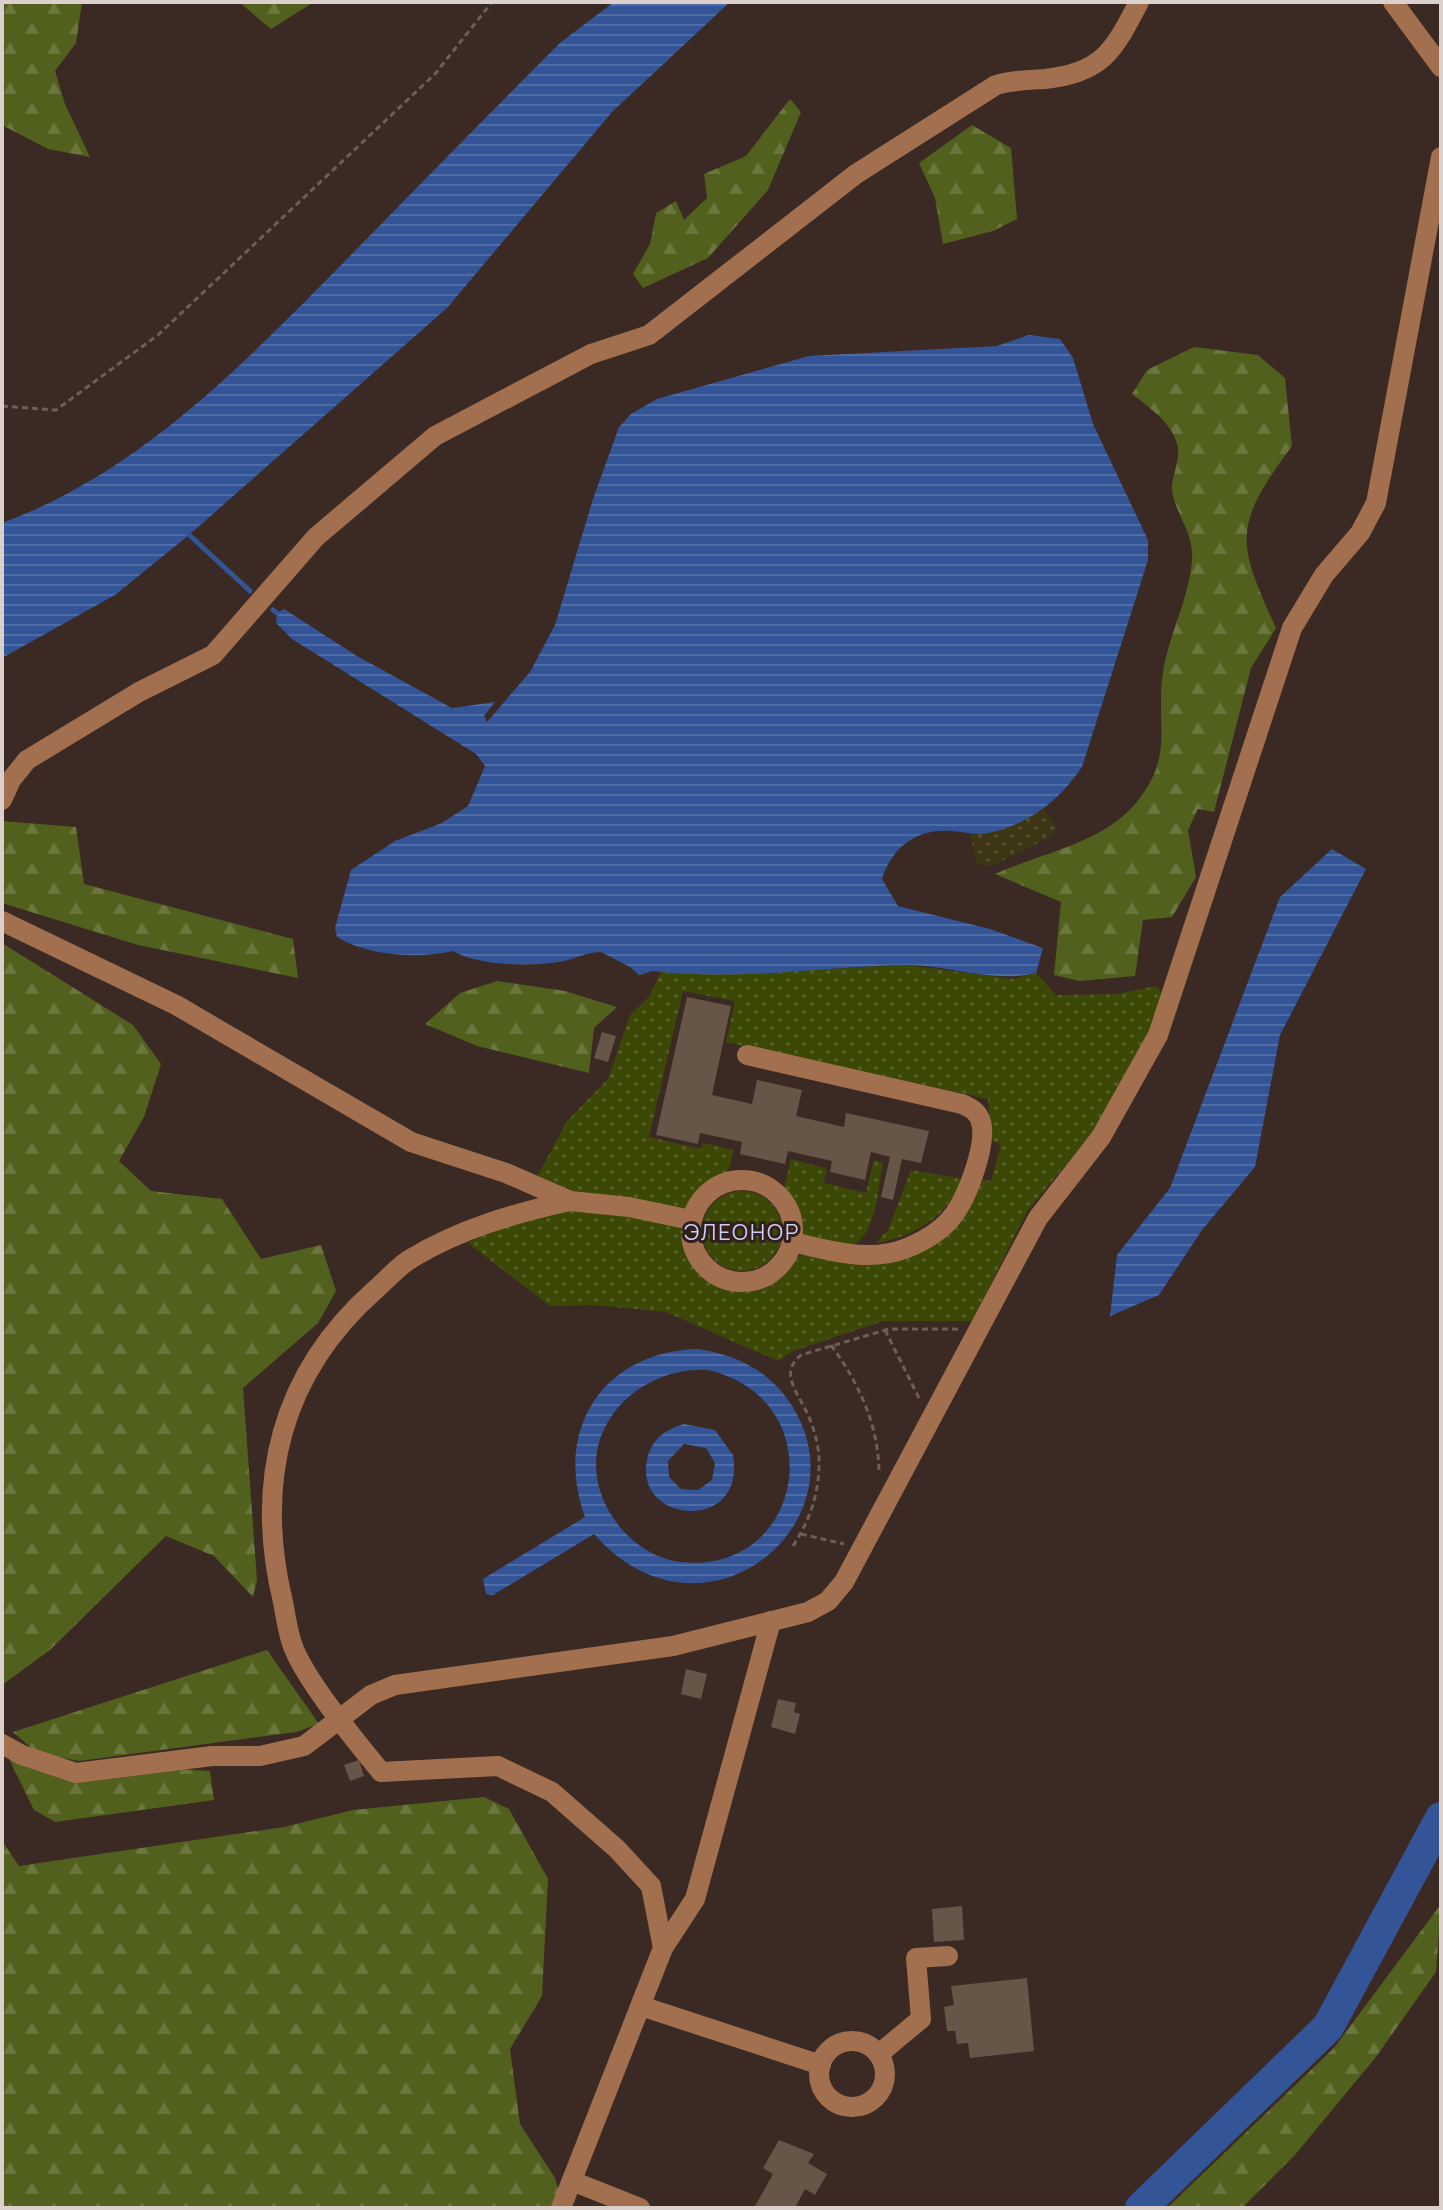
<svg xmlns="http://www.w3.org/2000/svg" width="1443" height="2210" viewBox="0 0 1443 2210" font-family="Manrope,sans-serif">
<defs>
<pattern id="grass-dots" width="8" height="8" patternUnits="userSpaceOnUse" patternTransform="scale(2)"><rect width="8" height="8" fill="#3c4806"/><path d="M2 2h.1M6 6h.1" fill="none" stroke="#586129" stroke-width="1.8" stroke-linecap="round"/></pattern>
<pattern id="forest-firs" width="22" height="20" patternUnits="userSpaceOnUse" patternTransform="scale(2)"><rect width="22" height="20" fill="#52601d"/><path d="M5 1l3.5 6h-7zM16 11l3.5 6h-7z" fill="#6a763d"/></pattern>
<pattern id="sand-dots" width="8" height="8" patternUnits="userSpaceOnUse" patternTransform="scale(2)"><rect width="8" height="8" fill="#3e3515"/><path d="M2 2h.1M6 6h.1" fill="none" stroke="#595136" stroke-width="1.8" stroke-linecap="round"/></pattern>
<pattern id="water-rules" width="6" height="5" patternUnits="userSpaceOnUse" patternTransform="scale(2)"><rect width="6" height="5" fill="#335597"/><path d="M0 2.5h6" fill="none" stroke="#506ca4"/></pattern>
</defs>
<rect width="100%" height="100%" fill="#3b2923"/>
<g fill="url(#grass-dots)">
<path d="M906 965 1013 979 1036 973 1056 995 1117 994 1156 986 1163 994 1149 1033 1094 1131 1028 1210 972 1321H883L793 1351 778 1361 666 1312 594 1305 550 1306 468 1243C510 1216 573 1206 623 1212 643 1215 663 1223 682 1228 686 1238 686 1249 692 1259 707 1287 747 1298 774 1280 785 1273 790 1260 801 1255L911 1254 981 1179 991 1181 1001 1144 991 1140 988 1099 726 1042 735 1001 683 991 649 1137 701 1149 703 1143 734 1150 727 1175 707 1185 685 1210 590 1197 536 1179 567 1121 608 1079 630 1015 649 997 661 972 758 973Z"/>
<path d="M791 1159 827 1169 824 1183 866 1193 874 1160 883 1163C878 1185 877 1246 844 1247 832 1248 814 1238 802 1235L798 1212 784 1189Z"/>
<path d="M911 1170 963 1179C948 1216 914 1237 876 1243L888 1230Z"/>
<circle cx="742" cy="1231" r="40"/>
</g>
<g fill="url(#forest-firs)">
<path d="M2 2H82L76 43 55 71 65 104 90 157 48 149 2 125Z"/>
<path d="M239 2H314L271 29Z"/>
<path d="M790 99 801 112 768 190 708 258 643 288 633 274 650 244 656 213 676 201 684 220 707 198 704 174 746 156Z"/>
<path d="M972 125 1011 148 1017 219 993 231 943 244 935 198 919 163Z"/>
<path d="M1194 347 1258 355 1285 378 1292 446C1233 526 1236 540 1276 628L1251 668 1214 812 1198 809 1188 830 1196 877 1172 917 1143 920 1135 976 1079 981 1054 975 1061 902 995 874C1041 853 1101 844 1135 804 1176 755 1155 726 1163 672 1169 634 1189 599 1192 560 1194 533 1176 515 1172 491 1171 477 1180 462 1178 448 1174 424 1150 408 1132 394L1147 370Z"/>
<path d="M2 821 76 827 84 884 293 939 298 978 138 945 2 903Z"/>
<path d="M2 943 133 1025 161 1064 144 1117 119 1161 151 1191 222 1199 261 1259 321 1245 336 1291 318 1323 243 1388 257 1580 253 1597 214 1556 166 1536 50 1650 2 1685Z"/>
<path d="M497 981 565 991 617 1007 594 1028 589 1073 477 1046 425 1024 460 993Z"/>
<path d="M267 1650 319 1724 296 1732 79 1761 37 1753 13 1732Z"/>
<path d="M9 1759 210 1771 214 1800 55 1822 34 1810Z"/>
<path d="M484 1797 509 1809 548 1879 542 1996 510 2049 520 2124 555 2178 563 2208H2V1841L19 1866 284 1827 353 1810Z"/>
<path d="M1441 1904 1436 1972 1376 2057 1294 2156 1242 2208H1167L1334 2048Z"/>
</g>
<path fill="url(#sand-dots)" d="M1044 808 1057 829 1052 836 992 866 976 864 970 832C996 835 1022 822 1044 808Z"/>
<g fill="url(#water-rules)" fill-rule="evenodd">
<path d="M614 2H730L612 112 447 308 189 535 115 595 2 658V523C142 471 244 363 347 259 418 186 489 114 561 42Z"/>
<path d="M1029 335 1060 339 1073 358 1093 424 1148 540V560L1082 767C1060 800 1028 825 988 833 977 836 962 831 951 831 917 828 892 847 882 879L898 906 990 929 1043 948 1036 973C991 984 948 964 903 965 820 967 736 981 653 971L639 975 630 967 601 952C587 952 577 958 564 961 535 967 477 966 453 951 418 959 368 956 337 937L335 928 351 870 395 841 442 823 468 806 485 766 476 754 292 639 276 623 277 613 284 609 357 656 452 708 495 702 484 716 487 722 530 672 555 625 593 499 619 427 631 414 657 399 809 356 997 346Z"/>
<path d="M1332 849 1366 869 1280 1035 1255 1167 1202 1230 1159 1295 1110 1316 1117 1255 1170 1188 1280 897Z"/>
<path d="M697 1349C733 1354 764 1368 786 1397 874 1516 706 1661 594 1534L493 1595 486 1594 483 1579 585 1517C553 1429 604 1352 697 1349ZM708 1370C834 1399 806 1576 680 1562 652 1558 627 1540 612 1516 565 1443 630 1366 708 1370Z"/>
<path d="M684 1424 715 1430 733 1455C747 1535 629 1524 648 1456 653 1438 667 1429 684 1424ZM684 1444 706 1448 715 1463 712 1480 698 1490 681 1489 669 1477 668 1461Z"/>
</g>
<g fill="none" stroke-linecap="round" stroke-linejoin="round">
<g stroke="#335597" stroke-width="5">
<path d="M186 532 250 591"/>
<path d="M273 610 277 613"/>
</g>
<path stroke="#335597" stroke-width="32" d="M1141 2208 1328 2027 1441 1818"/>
</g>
<g fill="#655648">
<path d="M687 997 731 1006 712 1095 752 1104 757 1080 802 1090 796 1116 844 1127 846 1113 929 1131 921 1163 902 1159 893 1200 881 1197 890 1157 871 1152 865 1180 830 1172 832 1161 788 1151 785 1164 740 1154 742 1142 700 1133 698 1144 656 1135Z"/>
<path d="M602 1032 616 1036 608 1062 594 1058Z"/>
<path d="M686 1669 707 1674 701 1699 681 1694Z"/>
<path d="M778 1699 796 1703 794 1712 800 1714 795 1734 771 1727Z"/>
<path d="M359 1760 364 1776 350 1781 344 1765Z"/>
<path d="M962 1906 964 1940 934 1942 932 1909Z"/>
<path d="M1027 1978 1034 2051 970 2058 968 2043 957 2044 955 2031H947L944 2007 954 2005 951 1986Z"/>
<path d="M779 2140 814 2154 808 2163 827 2174 815 2195 805 2189 795 2208H754L773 2174 763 2168Z"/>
</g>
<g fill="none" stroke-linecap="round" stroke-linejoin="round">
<g stroke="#6e5e59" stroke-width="3" stroke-dasharray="6 4" stroke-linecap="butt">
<path d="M2 406 56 410 158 335 435 74 492 2"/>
<path d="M885 1330 919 1398"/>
<path d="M831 1345C859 1383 879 1426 879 1474"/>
<path d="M801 1534 844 1544"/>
<path d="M793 1546C811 1518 820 1491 819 1457 818 1444 814 1428 808 1415 799 1394 778 1373 801 1355L889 1329H958"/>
</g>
<g stroke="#a2704f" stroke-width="20">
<path d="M1393 2 1441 67"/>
<path d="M2 800 11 780 27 760 139 692 213 655 316 537 435 436 591 354 649 335 856 174 996 85C1013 80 1027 80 1045 79 1103 73 1114 50 1139 2"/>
<path d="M2 921 176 1005 411 1142 506 1173 570 1201 629 1207 691 1220"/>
<path d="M747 1055 962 1104C970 1108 976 1110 980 1119 989 1141 967 1199 952 1217 941 1231 924 1241 907 1248 869 1263 831 1251 793 1242"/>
<circle cx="742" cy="1231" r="51"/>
<path d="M2 1744 22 1755 76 1773 212 1756H260L304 1746 371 1695 395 1685 673 1646 808 1612 828 1601 844 1582 1038 1218 1101 1137 1158 1035 1292 628 1324 575 1360 533 1376 503 1441 157"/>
<path d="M663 1948 695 1899 771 1621"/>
<path d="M641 2006 821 2065"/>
<circle cx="852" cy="2074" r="33"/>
<path d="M880 2053 921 2019 916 1958 948 1956"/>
<path d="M572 2181 640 2208"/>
<path d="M561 2208 663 1948 651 1886 617 1849 552 1792 498 1766 381 1772C356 1741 309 1685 294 1649 288 1635 286 1617 283 1602 254 1482 281 1373 375 1290 387 1280 398 1266 412 1258 460 1229 515 1213 570 1201"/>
</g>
</g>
<g text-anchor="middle" stroke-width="6" stroke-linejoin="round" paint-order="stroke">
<g font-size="22" letter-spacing="2" fill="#cccdf9" stroke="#311f19">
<text x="742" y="1240">ЭЛЕОНОР</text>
</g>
</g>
<rect width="1443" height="2210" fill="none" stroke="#dcd0cc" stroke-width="8"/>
</svg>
